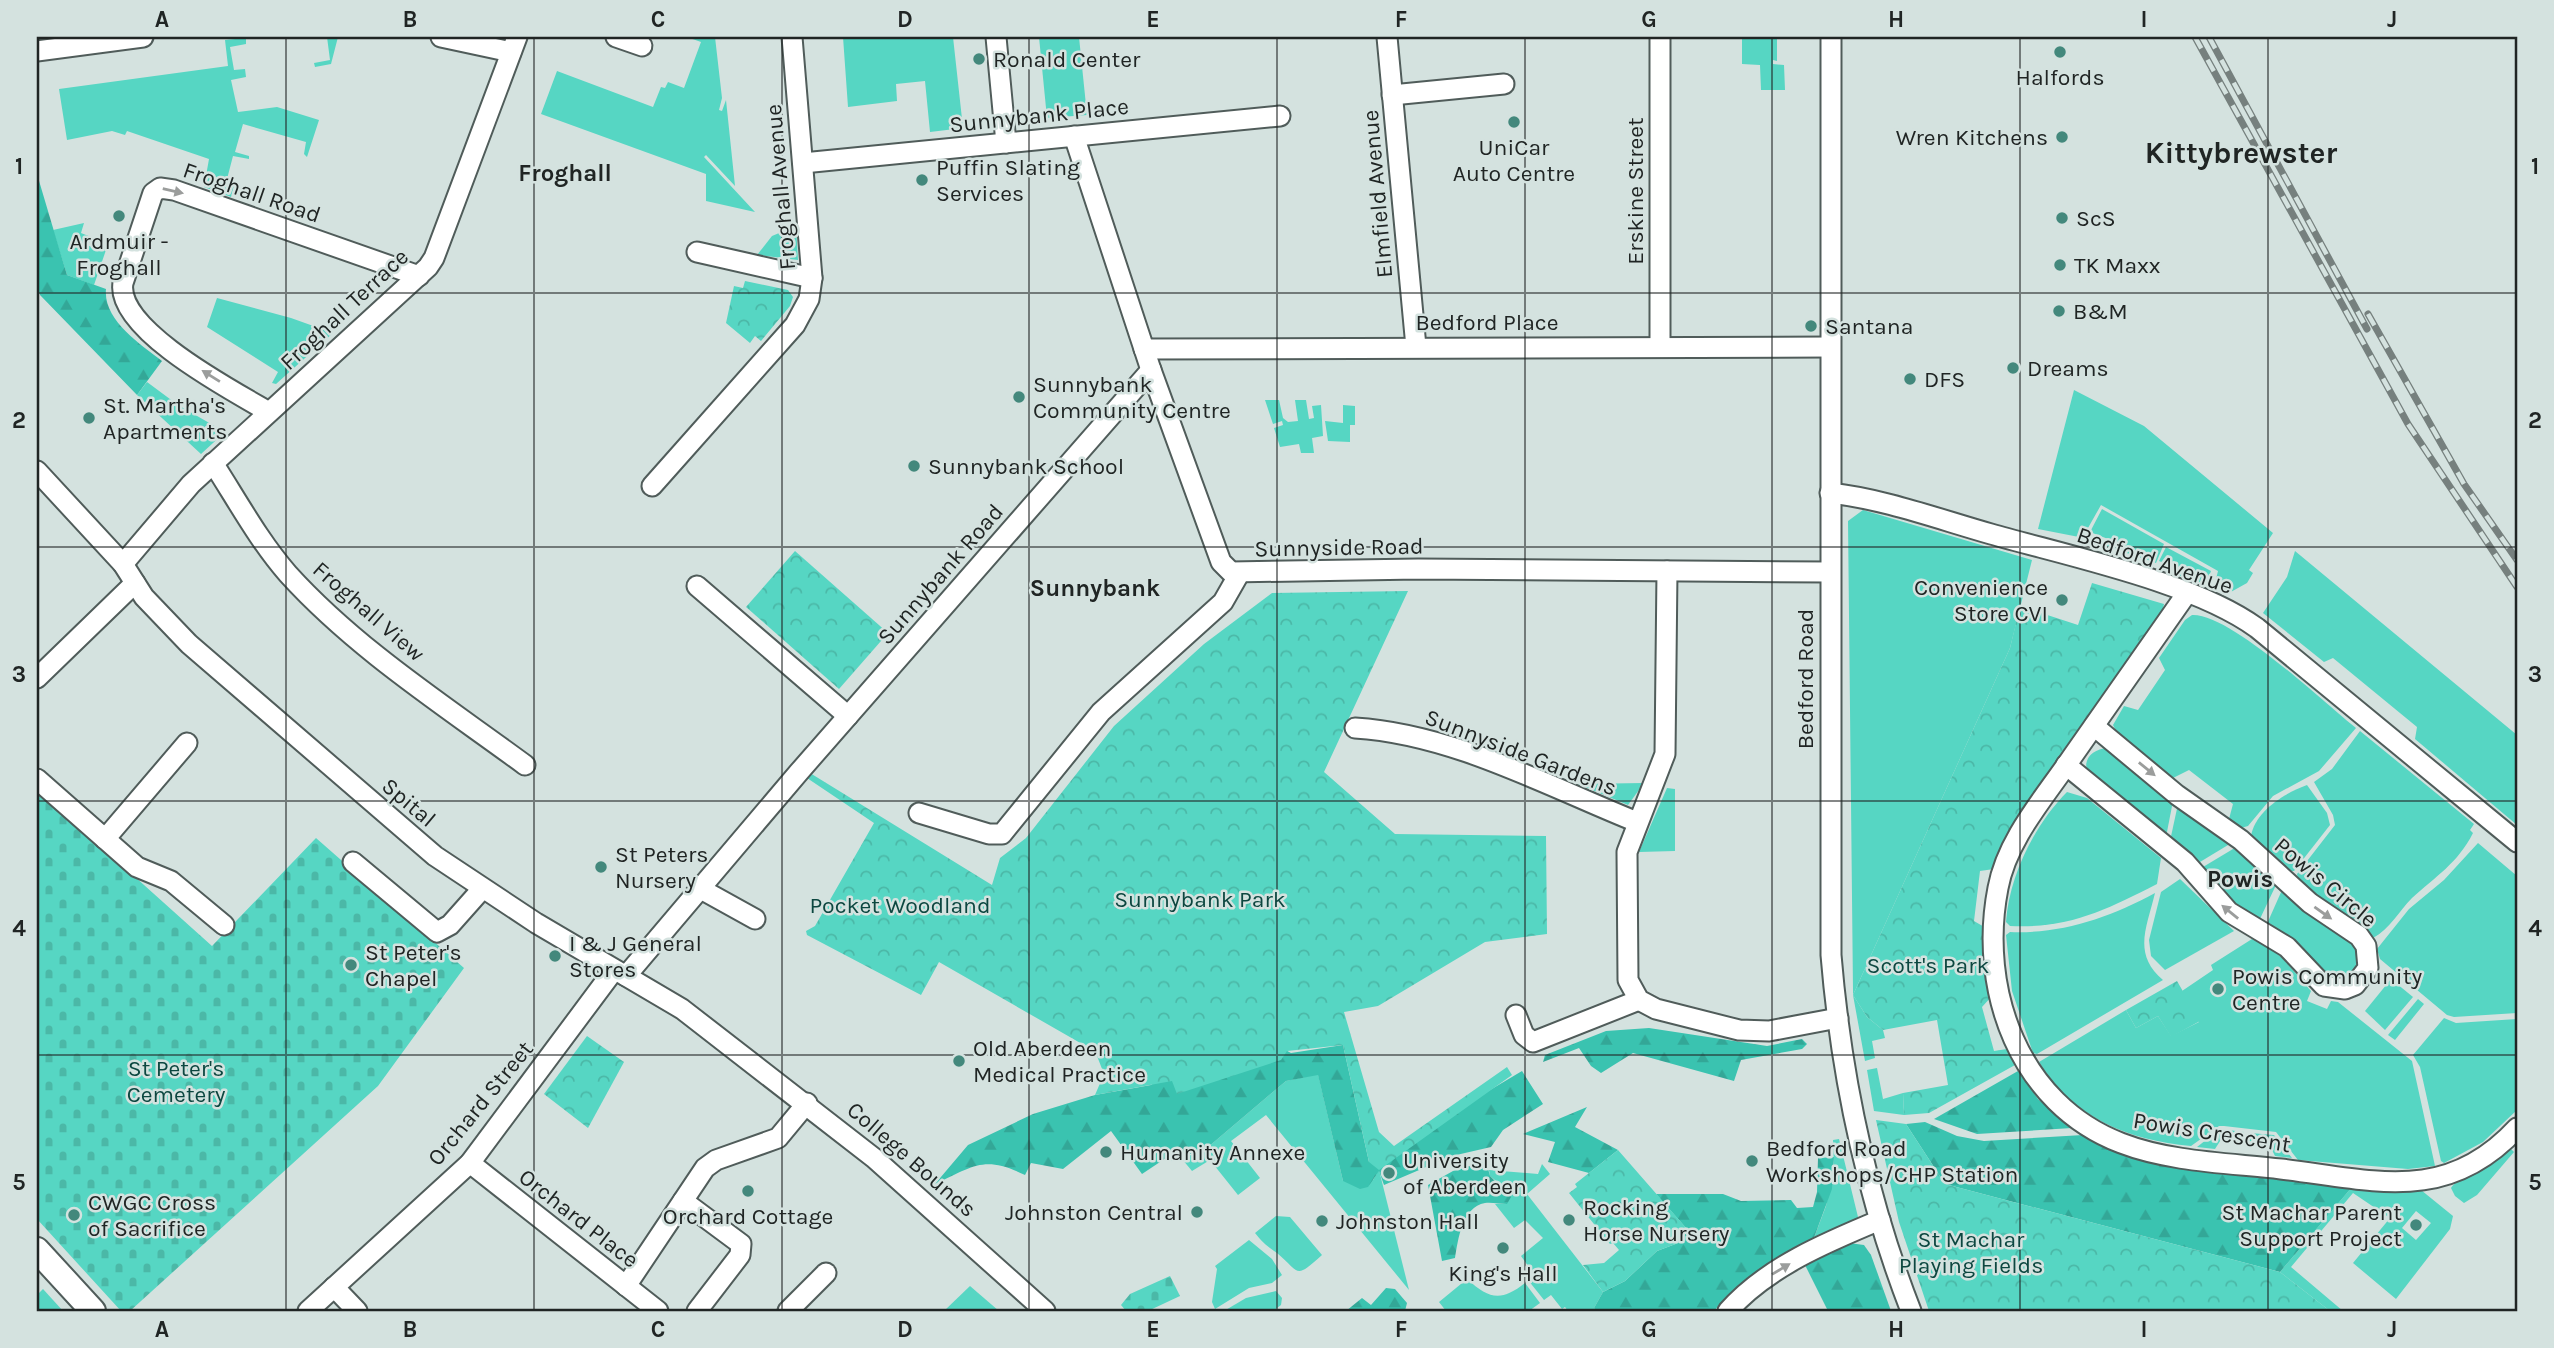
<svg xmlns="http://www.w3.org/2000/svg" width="2554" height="1348" viewBox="0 0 2554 1348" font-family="Karla,sans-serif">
<defs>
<pattern id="forest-firs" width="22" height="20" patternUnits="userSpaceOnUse" patternTransform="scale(1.75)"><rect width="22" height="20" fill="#3ac3b0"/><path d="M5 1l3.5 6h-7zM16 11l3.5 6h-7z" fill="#33a797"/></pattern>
<pattern id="cemetery-stones" width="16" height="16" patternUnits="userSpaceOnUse" patternTransform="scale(1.75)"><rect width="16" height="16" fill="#56d6c3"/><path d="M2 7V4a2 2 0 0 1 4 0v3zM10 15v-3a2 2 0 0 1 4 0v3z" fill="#4bb8a7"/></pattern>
<pattern id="park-crowns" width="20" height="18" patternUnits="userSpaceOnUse" patternTransform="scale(1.75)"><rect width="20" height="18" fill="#56d6c3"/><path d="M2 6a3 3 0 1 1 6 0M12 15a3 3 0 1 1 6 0" fill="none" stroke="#4bb8a7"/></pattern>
</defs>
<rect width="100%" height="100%" fill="#d4e2df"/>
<g fill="#56d6c3" fill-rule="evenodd">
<path d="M327 37H338L331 64 315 67 314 63 330 60Z"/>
<path d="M687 37H715L722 98 719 110 722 111 726 100 735 186 706 155 704 157 755 212 706 201V174L541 114 557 71 653 107 661 87 665 88 668 82 684 88 701 42Z"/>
<path d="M843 37H953L963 128 930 132 925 81 896 84 897 101 848 107Z"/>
<path d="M1039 37H1079L1087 115 1047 118Z"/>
<path d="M1742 37H1777V61L1773 60V64L1784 65 1785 90H1761L1760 65 1742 64Z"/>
<path d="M246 38V44L230 47 234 70 245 69 246 77 231 80 238 112 277 107 319 120 307 157 304 154 306 142 243 124 235 152 249 156V159L233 156 227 179 235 181 231 197 204 187 209 159 127 131 125 135 112 131 67 140 59 89 228 66 225 40Z"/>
<path d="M84 223 81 233 91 237 88 246 107 247 94 285 67 275 53 230Z"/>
<path d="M796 226 798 260 757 255 772 236Z"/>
<path d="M217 298 291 318 333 333 276 384 272 383 278 372 207 327Z"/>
<path d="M147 382 178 405 225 432 201 454 137 395Z"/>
<path d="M2074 390 2144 426 2273 533 2249 570 2253 573 2247 583 2229 593 2214 587 2218 571 2101 505 2084 535 2079 537 2038 529Z"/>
<path d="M1265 400H1279L1283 418 1288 422 1298 421 1295 400H1306L1309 419 1314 418 1312 406 1321 405 1323 436 1312 438 1314 453H1301L1299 444 1280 447 1274 428 1283 425 1282 421 1273 424Z"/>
<path d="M1343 405 1355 406V425H1350V442L1328 441 1325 421 1343 423Z"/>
<path d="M2102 509 2164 544 2156 563 2106 546 2108 539 2090 532Z"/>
<path d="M1863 510 2032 560 2010 648 1853 995 1867 1017 1883 1030 1885 1038 1872 1041 1875 1058 1865 1061 1853 995V990L1848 521Z"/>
<path d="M2166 547 2211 571 2206 584 2175 574 2176 568 2159 561Z"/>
<path d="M2295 551 2517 735V825L2415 739 2417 727 2333 658 2324 662 2263 613 2287 577Z"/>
<path d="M2192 615C2230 613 2323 702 2356 728L2319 771 2273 796 2248 826 2241 828 2229 819 2233 804 2189 770 2173 778 2117 733 2113 725 2124 706 2138 710 2165 670 2159 658 2185 620Z"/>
<path d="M2360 731 2474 824 2470 830 2473 833C2458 863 2435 877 2412 898 2399 911 2390 929 2373 938L2358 921 2334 909 2298 880 2297 874 2335 825 2333 815 2314 782 2332 769Z"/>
<path d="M2107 748 2173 801 2166 837 2087 770C2083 757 2095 749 2107 748Z"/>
<path d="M1644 783 1628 805 1578 784Z"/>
<path d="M2307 785 2327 813 2330 825 2294 871H2287L2251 836C2255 811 2285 793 2307 785Z"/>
<path d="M1667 788 1675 789V851L1639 852Z"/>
<path d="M2067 792 2087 798 2161 858 2157 884C2106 910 2068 929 2010 926L2006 922C2009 876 2035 824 2067 792Z"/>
<path d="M2178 804 2233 842 2195 865 2170 841Z"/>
<path d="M2478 843 2517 876V1013L2454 1017 2447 1015 2380 959 2377 949 2409 909 2444 880Z"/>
<path d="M2238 846 2276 885 2258 923 2198 870Z"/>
<path d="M2180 879 2234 931 2165 970 2151 956 2149 940 2161 892Z"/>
<path d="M2282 890 2327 927 2354 943 2362 961 2350 979 2333 983 2266 926Z"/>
<path d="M2155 893C2147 927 2132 954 2163 980L2037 1054 2033 1053 2012 991 2006 935 2010 932C2062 934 2109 918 2155 893Z"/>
<path d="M2252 939C2281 949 2292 971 2311 991L2307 1001 2327 1009 2331 1001 2338 1002 2412 1061 2435 1166 2408 1169 2298 1160 2276 1132 2224 1126H2219L2191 1146C2128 1140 2073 1118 2039 1062L2126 1010 2136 1028 2158 1016 2171 1036 2199 1022 2182 991 2213 970 2211 965Z"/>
<path d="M2391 979 2413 997 2385 1030 2365 1011Z"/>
<path d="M2418 999 2424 1004 2395 1040 2388 1035Z"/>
<path d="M2444 1018 2456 1023 2517 1019V1110L2483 1142 2444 1163 2441 1161 2420 1067 2413 1055Z"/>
<path d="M1877 1068 1883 1099 1903 1093 1904 1115 1874 1111 1867 1070Z"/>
<path d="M1318 1074 1343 1181 1373 1180 1379 1170 1409 1290 1266 1115 1231 1141 1260 1178 1238 1195 1210 1160 1192 1171 1182 1159 1207 1148 1286 1081Z"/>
<path d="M2220 1129 2244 1132 2243 1141 2222 1138 2215 1149 2197 1147Z"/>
<path d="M2250 1133 2274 1135 2292 1158 2275 1156 2269 1144 2249 1141Z"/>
<path d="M1839 1139 1858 1217 1856 1221 1812 1243 1826 1206 1834 1169 1833 1140Z"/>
<path d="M2509 1147 2514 1152 2477 1195 2464 1203 2455 1196 2451 1188C2457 1177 2496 1161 2509 1147Z"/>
<path d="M1542 1164 1550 1174 1527 1194 1603 1292 1594 1308 1596 1311H1568L1565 1307 1562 1309 1551 1295 1544 1300 1524 1275 1531 1270 1521 1256 1543 1238 1525 1220 1514 1228 1495 1204H1507L1502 1186 1490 1176 1489 1170 1538 1174Z"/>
<path d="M2352 1187 2421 1190 2453 1216 2450 1229 2396 1299 2353 1263 2390 1218 2353 1193 2291 1267 2343 1311H2330L2280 1272ZM2416 1211 2431 1223 2416 1240 2402 1228Z"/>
<path d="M1276 1216 1290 1217 1322 1255C1294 1280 1301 1273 1277 1253 1268 1247 1262 1242 1255 1233Z"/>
<path d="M1249 1240 1272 1259 1282 1275 1272 1283 1249 1288 1215 1309 1212 1302 1217 1269 1215 1266Z"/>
<path d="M1467 1279C1489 1299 1501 1302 1525 1283L1540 1303 1529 1311H1446L1439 1302Z"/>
<path d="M970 1286 999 1311H944Z"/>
<path d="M43 1289 63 1311H37V1295Z"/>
<path d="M1276 1291 1282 1298 1281 1305 1273 1311H1224L1246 1298Z"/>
</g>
<g fill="url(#forest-firs)">
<path d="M37 174 67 275 106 289C103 320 140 344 162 361L137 395 40 295 37 287Z"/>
<path d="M1233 1022 1291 1053 1343 1045 1369 1162 1522 1071 1543 1104 1503 1130 1491 1147 1452 1156 1384 1185 1379 1171 1368 1187 1360 1189 1343 1181 1318 1075 1286 1081 1207 1148 1171 1161 1166 1158 1142 1174 1111 1131 1063 1169 1031 1163 1025 1175C984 1155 974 1166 935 1184L968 1145 1033 1114 1095 1095 1151 1085Z"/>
<path d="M1649 1028 1767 1046 1802 1039 1807 1044 1802 1049 1741 1060 1734 1081 1633 1053 1601 1073 1591 1066 1579 1048 1543 1062 1545 1055 1606 1031Z"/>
<path d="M2018 1071 2038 1099 2072 1128 1977 1134 1934 1119Z"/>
<path d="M1587 1107 1575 1127 1618 1150 1589 1173 1548 1162 1555 1142 1523 1134Z"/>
<path d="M1925 1122 1957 1136 1984 1141 2083 1135 2145 1161 2352 1187 2280 1272 1945 1184 1906 1124Z"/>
<path d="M1834 1157 1832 1189 1812 1243C1768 1264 1746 1273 1714 1311H1596L1594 1308 1603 1292 1625 1281 1657 1251 1694 1237 1656 1194H1723L1741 1201 1791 1200 1797 1208 1813 1207 1817 1192 1818 1158Z"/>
<path d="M1486 1161 1490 1176 1511 1197 1507 1204C1500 1204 1491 1202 1485 1203 1462 1207 1458 1240 1455 1258L1442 1261 1428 1185 1453 1171Z"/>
<path d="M1849 1243 1864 1245 1871 1255 1891 1311H1828L1804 1263Z"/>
<path d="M1386 1288 1395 1289 1407 1303 1405 1311H1346L1362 1298 1371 1305Z"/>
</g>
<g fill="url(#cemetery-stones)">
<path d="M37 789 212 946 316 838 464 968 378 1086 130 1311H121L37 1219Z"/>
<path d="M1170 1276 1180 1296 1148 1311H1126L1121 1305 1130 1294Z"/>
</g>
<g fill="url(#park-crowns)">
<path d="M745 281 788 290 793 297 790 306 761 341 755 336 750 343 726 323 734 286 743 288Z"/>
<path d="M795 551 888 633 839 689 746 607Z"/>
<path d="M2092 583 2164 604 2161 617 1994 869 1980 871 1974 921 1986 928 1992 996 1982 1007 1994 1051 2007 1049 2015 1065 1929 1113 1904 1115 1903 1093 1948 1085 1937 1020 1883 1030 1867 1017 1853 995 2010 648 2020 606 2078 625Z"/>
<path d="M1408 591 1324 772 1395 834 1546 836 1547 934 1485 942 1378 1006 1344 1012 1379 1132 1394 1146 1507 1067 1512 1075 1379 1170 1369 1162 1343 1045 1287 1051 1281 1060 1177 1094 1172 1081 1095 1095 1104 1074 1097 1056 1089 1048 939 962 921 995 807 935 806 931 815 926 874 823 807 778 810 773 992 885 1000 858 1026 838 1114 726 1204 644 1272 593Z"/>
<path d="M2177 981 2200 1021 2171 1037 2158 1016 2136 1028 2126 1010Z"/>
<path d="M587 1036 624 1062 588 1128 544 1094Z"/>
<path d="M1876 1120 1906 1124 1945 1184 2280 1272 2330 1311H1929L1899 1222Z"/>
<path d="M1618 1150 1694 1237 1657 1251 1625 1281 1603 1292 1583 1265 1604 1263 1619 1250 1613 1243 1610 1244 1569 1193 1577 1187 1575 1184Z"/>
</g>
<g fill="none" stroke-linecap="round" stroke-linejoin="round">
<defs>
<g id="minor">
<path d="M441 37 511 52"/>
<path d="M616 37 642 46"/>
<path d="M996 37 1006 143"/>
<path d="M1387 37 1416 347"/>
<path d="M1831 37V955C1841 1075 1867 1198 1911 1311"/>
<path d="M37 51 143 37"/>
<path d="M1392 95 1504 84"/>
<path d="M1074 136 1151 370 1221 562 1231 572 1418 569 1829 572"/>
<path d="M803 163 1280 116"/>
<path d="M697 252 812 278"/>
<path d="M1660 346V37"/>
<path d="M1144 349 1830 347"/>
<path d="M269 412C233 391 115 329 123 283L153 193 160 188 174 190 419 276"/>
<path d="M213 463C237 500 259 541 288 574 356 649 445 706 525 765"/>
<path d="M37 471 123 564 144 597 189 644 435 856 536 923 682 1009 874 1158 1045 1311"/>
<path d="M652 486 795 325 809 299 812 278 792 37"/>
<path d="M1830 493C1884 499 1938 519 1991 534 2068 556 2194 582 2257 628L2517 842"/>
<path d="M123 564 191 484 428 267 434 258 517 37"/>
<path d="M1667 571 1665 754 1627 852 1628 980 1639 1000 1656 1009 1739 1030 1769 1031 1838 1018"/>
<path d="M697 586 848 716"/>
<path d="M2187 593C2149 648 2110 702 2072 757 2045 797 2007 839 1998 888 1978 990 2019 1104 2121 1143 2170 1162 2229 1163 2281 1169 2373 1180 2446 1205 2517 1128"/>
<path d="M37 678 135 583"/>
<path d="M1355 728C1453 734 1547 786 1637 822"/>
<path d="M2066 765 2185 862 2229 912 2287 947 2324 986 2345 989 2355 985 2368 968 2366 946 2359 936 2310 903 2241 840 2177 795 2094 726"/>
<path d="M37 779 137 867 171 881 224 925"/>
<path d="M919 813 989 834H1002L1101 712 1223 602 1239 574"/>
<path d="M105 839 187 743"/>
<path d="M353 862 437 932 450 925 482 889"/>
<path d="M699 888 755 919"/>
<path d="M626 976 799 772 1151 370"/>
<path d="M1516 1015 1524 1035 1533 1042 1639 1000"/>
<path d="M470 1163 658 1311"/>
<path d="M683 1201 741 1244 740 1255 697 1311"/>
<path d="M626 1286 705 1168 716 1160 778 1138 807 1103"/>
<path d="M334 1287 357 1311"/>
<path d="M308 1311 470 1163 614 970"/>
<path d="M788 1311 826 1273"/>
<path d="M1728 1311C1767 1267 1827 1242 1880 1220"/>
</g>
<path id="major" d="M37 1250 93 1311"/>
</defs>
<use href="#minor" stroke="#505c5a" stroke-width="23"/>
<use href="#major" stroke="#505c5a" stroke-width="28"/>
<use href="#minor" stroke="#fff" stroke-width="19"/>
<use href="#major" stroke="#fff" stroke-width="24"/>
<defs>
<g id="rail">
<path d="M2195 37 2408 424 2517 587"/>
<path d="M2209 37 2367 329"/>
<path d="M2368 314 2464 484 2517 560"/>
</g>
</defs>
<use href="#rail" stroke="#76807e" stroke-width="7"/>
<use href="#rail" stroke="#d4e2df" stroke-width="4.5" stroke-dasharray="13" stroke-linecap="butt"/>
</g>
<defs><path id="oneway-solid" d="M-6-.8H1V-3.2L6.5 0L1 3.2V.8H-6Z" transform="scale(1.75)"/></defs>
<g fill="#9b9d9c">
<use href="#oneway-solid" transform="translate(173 191) rotate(13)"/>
<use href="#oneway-solid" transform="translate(211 376) rotate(-148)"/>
<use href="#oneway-solid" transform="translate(2147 769) rotate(39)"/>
<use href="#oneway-solid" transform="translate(2230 912) rotate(-141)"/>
<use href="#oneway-solid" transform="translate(2323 913) rotate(35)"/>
<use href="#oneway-solid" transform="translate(1781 1269) rotate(-31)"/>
</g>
<path fill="none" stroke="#202524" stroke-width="2" stroke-opacity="0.55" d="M286 37V1311M534 37V1311M782 37V1311M1029 37V1311M1277 37V1311M1525 37V1311M1772 37V1311M2020 37V1311M2268 37V1311M37 293H2517M37 547H2517M37 801H2517M37 1055H2517"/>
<g fill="#43887c" stroke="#d4e2df" stroke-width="2.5">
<circle cx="2060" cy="52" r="7"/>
<circle cx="979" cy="59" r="7"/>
<circle cx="1514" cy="122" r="7"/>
<circle cx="2062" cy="137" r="7"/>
<circle cx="922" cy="180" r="7"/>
<circle cx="119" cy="216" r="7"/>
<circle cx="2062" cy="218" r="7"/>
<circle cx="2060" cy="265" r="7"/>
<circle cx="2059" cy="311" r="7"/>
<circle cx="1811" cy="326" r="7"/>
<circle cx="2013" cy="368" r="7"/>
<circle cx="1910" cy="379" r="7"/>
<circle cx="1019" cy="397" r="7"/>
<circle cx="89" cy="418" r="7"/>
<circle cx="914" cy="466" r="7"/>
<circle cx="2062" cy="600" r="7"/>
<circle cx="601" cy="867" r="7"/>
<circle cx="555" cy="956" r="7"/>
<circle cx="351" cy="965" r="7"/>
<circle cx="2218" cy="989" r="7"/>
<circle cx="959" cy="1061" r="7"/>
<circle cx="1106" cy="1152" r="7"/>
<circle cx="1752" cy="1161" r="7"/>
<circle cx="1389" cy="1173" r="7"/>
<circle cx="748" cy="1191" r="7"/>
<circle cx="1197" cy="1212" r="7"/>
<circle cx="74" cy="1215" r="7"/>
<circle cx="1569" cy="1220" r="7"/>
<circle cx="1322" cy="1221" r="7"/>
<circle cx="2416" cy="1225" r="7"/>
<circle cx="1503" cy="1248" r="7"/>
</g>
<g text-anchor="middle" stroke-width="5" stroke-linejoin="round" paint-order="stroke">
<g font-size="23" fill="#202524" stroke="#d4e2df" text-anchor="start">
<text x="993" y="67">Ronald Center</text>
<text x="2060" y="85" text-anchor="middle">Halfords</text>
<text x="2048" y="145" text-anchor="end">Wren Kitchens</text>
<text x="1514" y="155" text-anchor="middle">UniCar<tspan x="1514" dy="26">Auto Centre</tspan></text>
<text x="936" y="175">Puffin Slating<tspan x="936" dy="26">Services</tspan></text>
<text x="2076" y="226">ScS</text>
<text x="119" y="249" text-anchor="middle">Ardmuir -<tspan x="119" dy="26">Froghall</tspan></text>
<text x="2074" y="273">TK Maxx</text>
<text x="2073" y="319">B&amp;M</text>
<text x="1825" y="334">Santana</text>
<text x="2027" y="376">Dreams</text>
<text x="1924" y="387">DFS</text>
<text x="1033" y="392">Sunnybank<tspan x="1033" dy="26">Community Centre</tspan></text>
<text x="103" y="413">St. Martha's<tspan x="103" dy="26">Apartments</tspan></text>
<text x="928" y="474">Sunnybank School</text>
<text x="2048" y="595" text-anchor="end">Convenience<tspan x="2048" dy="26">Store CVI</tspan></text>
<text x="615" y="862">St Peters<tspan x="615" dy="26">Nursery</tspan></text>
<text x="569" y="951">I &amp; J General<tspan x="569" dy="26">Stores</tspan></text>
<text x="365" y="960">St Peter's<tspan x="365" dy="26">Chapel</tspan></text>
<text x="2232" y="984">Powis Community<tspan x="2232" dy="26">Centre</tspan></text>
<text x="973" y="1056">Old Aberdeen<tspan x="973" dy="26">Medical Practice</tspan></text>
<text x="1766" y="1156">Bedford Road<tspan x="1766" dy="26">Workshops/CHP Station</tspan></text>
<text x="1120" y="1160">Humanity Annexe</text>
<text x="1403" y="1168">University<tspan x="1403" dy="26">of Aberdeen</tspan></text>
<text x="88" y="1210">CWGC Cross<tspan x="88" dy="26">of Sacrifice</tspan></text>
<text x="1583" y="1215">Rocking<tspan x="1583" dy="26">Horse Nursery</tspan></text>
<text x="1183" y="1220" text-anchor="end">Johnston Central</text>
<text x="2402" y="1220" text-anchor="end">St Machar Parent<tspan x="2402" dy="26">Support Project</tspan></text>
<text x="748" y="1224" text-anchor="middle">Orchard Cottage</text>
<text x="1336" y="1229">Johnston Hall</text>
<text x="1503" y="1281" text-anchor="middle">King's Hall</text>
</g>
<g font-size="23" fill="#202524" stroke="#d4e2df">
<text transform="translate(1039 115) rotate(-6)" y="8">Sunnybank Place</text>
<text transform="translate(780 187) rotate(-95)" y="8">Froghall Avenue</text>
<text transform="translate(1635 191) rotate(-90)" y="8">Erskine Street</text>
<text transform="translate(252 192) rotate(19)" y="8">Froghall Road</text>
<text transform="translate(1377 194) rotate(-95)" y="8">Elmfield Avenue</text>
<text transform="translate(344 309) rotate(-43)" y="8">Froghall Terrace</text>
<text x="1487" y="330">Bedford Place</text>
<text transform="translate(1339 547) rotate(-1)" y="8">Sunnyside Road</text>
<text transform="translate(2155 560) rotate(19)" y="8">Bedford Avenue</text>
<text transform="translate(940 574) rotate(-49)" y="8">Sunnybank Road</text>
<text transform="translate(369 611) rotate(41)" y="8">Froghall View</text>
<text transform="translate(1805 679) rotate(-90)" y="8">Bedford Road</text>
<text transform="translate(1521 752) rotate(21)" y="8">Sunnyside Gardens</text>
<text transform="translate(409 802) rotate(40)" y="8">Spital</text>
<text transform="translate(2326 882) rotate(40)" y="8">Powis Circle</text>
<text transform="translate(480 1103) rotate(-51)" y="8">Orchard Street</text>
<text transform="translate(2212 1132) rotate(9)" y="8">Powis Crescent</text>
<text transform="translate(912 1159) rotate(41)" y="8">College Bounds</text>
<text transform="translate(579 1218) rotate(38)" y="8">Orchard Place</text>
</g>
<g font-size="23" fill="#0c4740" stroke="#d4e2df">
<text x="1200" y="907">Sunnybank Park</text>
<text x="900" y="913">Pocket Woodland</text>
<text x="1928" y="973">Scott's Park</text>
<text x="176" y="1076">St Peter's<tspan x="176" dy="26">Cemetery</tspan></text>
<text x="1971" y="1247">St Machar<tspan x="1971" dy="26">Playing Fields</tspan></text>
</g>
<g font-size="24" font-weight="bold" fill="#202524" stroke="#d4e2df">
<text x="565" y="181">Froghall</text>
<text x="1095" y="596">Sunnybank</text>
<text x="2240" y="887">Powis</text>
</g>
<g font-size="30" font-weight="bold" fill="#202524" stroke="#d4e2df">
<text x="2241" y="163">Kittybrewster</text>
</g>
</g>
<rect width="2554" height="1348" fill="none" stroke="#d4e2df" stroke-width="77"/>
<rect x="38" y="38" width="2478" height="1272" fill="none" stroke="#202524" stroke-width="2.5"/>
<g font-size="23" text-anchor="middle" font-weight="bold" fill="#202524">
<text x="162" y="27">A</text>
<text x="410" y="27">B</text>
<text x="658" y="27">C</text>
<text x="905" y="27">D</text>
<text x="1153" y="27">E</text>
<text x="1401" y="27">F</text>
<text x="1649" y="27">G</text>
<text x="1896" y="27">H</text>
<text x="2144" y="27">I</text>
<text x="2392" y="27">J</text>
<text x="19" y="174">1</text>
<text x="2535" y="174">1</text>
<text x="19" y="428">2</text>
<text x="2535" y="428">2</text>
<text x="19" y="682">3</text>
<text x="2535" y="682">3</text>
<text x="19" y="936">4</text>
<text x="2535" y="936">4</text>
<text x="19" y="1190">5</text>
<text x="2535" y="1190">5</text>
<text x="162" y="1337">A</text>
<text x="410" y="1337">B</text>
<text x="658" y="1337">C</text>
<text x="905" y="1337">D</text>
<text x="1153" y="1337">E</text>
<text x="1401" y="1337">F</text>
<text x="1649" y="1337">G</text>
<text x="1896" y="1337">H</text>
<text x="2144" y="1337">I</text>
<text x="2392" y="1337">J</text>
</g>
</svg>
